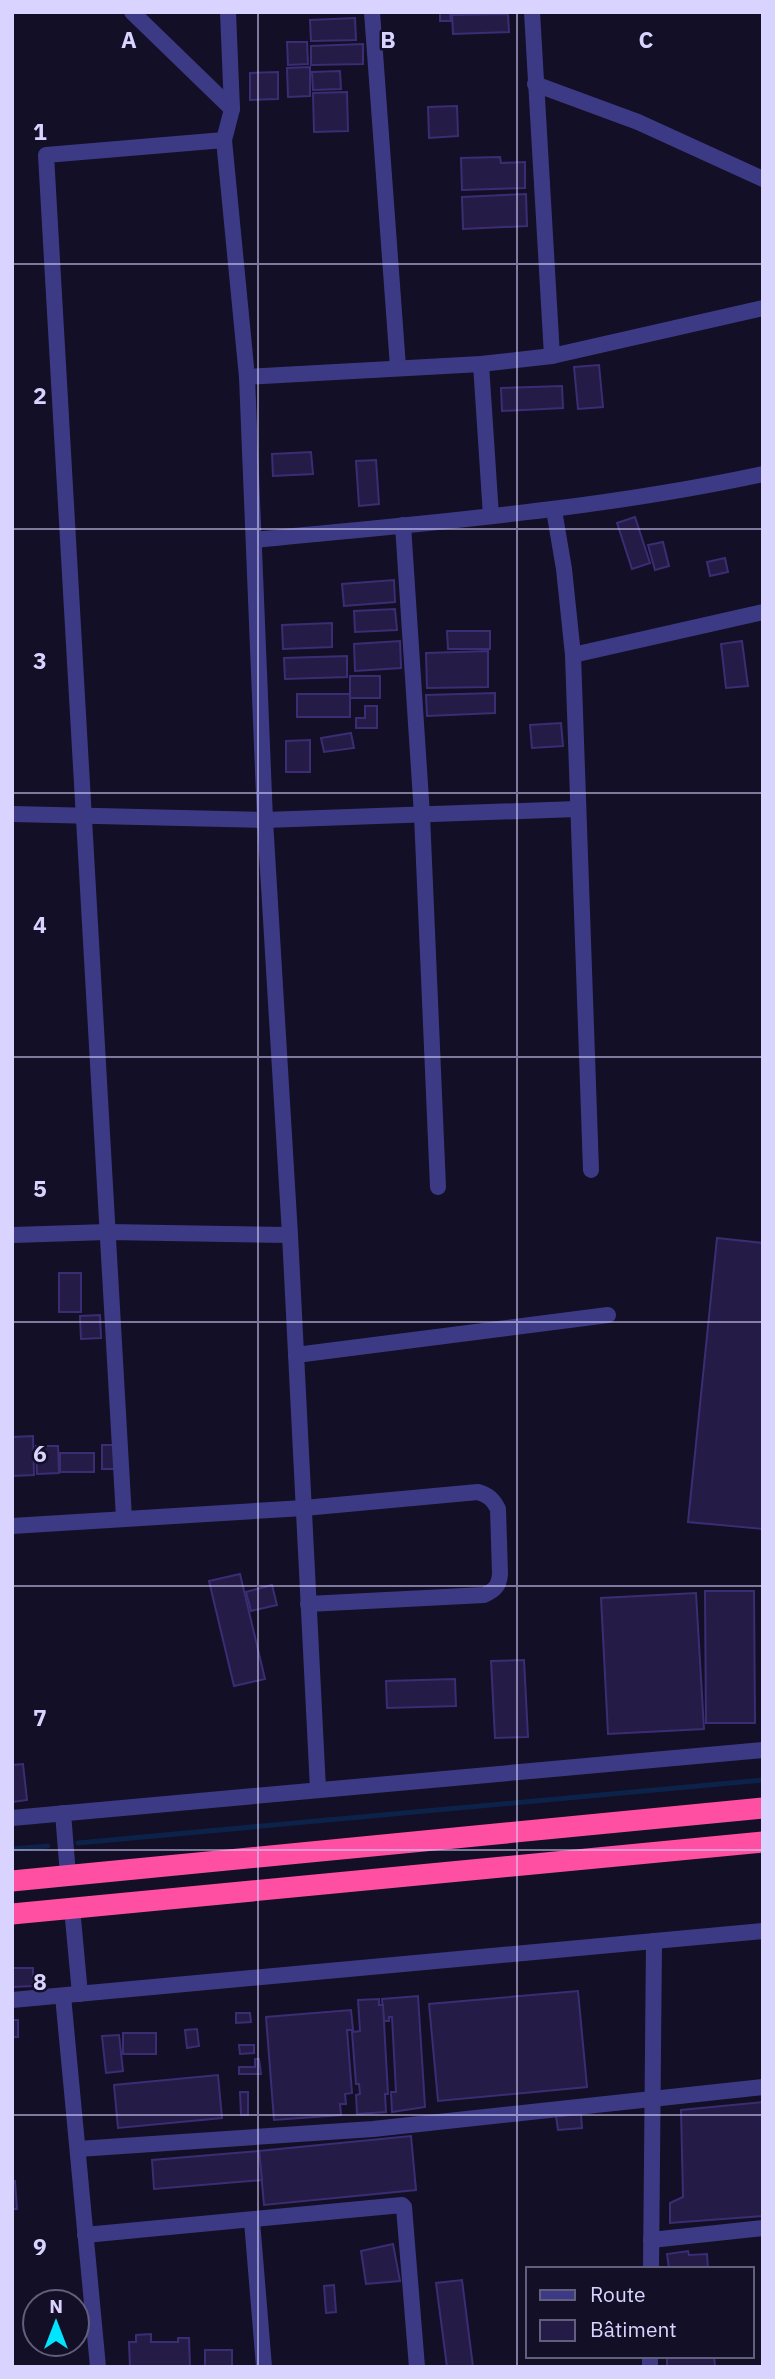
<svg xmlns="http://www.w3.org/2000/svg" width="775" height="2379" viewBox="0 0 775 2379" font-family="'IBM Plex Sans',sans-serif">
<rect width="100%" height="100%" fill="#130f26"/>
<g fill="none" stroke-linecap="round" stroke-linejoin="round">
<g stroke="#0c2248" stroke-width="5">
<path d="M78 1843 763 1780"/>
<path d="M12 1849 48 1846"/>
</g>
</g>
<g fill="#241b47" stroke="#3b2d73" stroke-width="2">
<path d="M440 12H450L451 21H440Z"/>
<path d="M508 14 509 32 453 34 452 15Z"/>
<path d="M355 18 356 40 311 41 310 20Z"/>
<path d="M287 42H307L308 64 288 65Z"/>
<path d="M363 44V64L311 65V46Z"/>
<path d="M310 67V96L288 97 287 68Z"/>
<path d="M340 71 341 89 313 90 312 72Z"/>
<path d="M278 72V99L250 100V73Z"/>
<path d="M347 92 348 131 314 132 313 93Z"/>
<path d="M457 106 458 136 429 138 428 107Z"/>
<path d="M500 157 501 163 525 162V188L462 190 461 158Z"/>
<path d="M526 194 527 226 463 229 462 197Z"/>
<path d="M599 365 603 407 578 409 574 367Z"/>
<path d="M562 386 563 408 502 411 501 388Z"/>
<path d="M311 452 313 474 273 476 272 454Z"/>
<path d="M376 460 379 504 359 506 356 461Z"/>
<path d="M635 517 650 563 632 569 617 523Z"/>
<path d="M663 542 669 566 655 570 648 545Z"/>
<path d="M725 558 728 572 710 576 707 562Z"/>
<path d="M394 580 395 602 344 606 342 584Z"/>
<path d="M395 609 397 630 355 632 354 611Z"/>
<path d="M332 623V647L283 649 282 625Z"/>
<path d="M447 631H490V649H448Z"/>
<path d="M400 641 401 668 355 671 354 644Z"/>
<path d="M742 641 748 686 726 688 721 644Z"/>
<path d="M488 651V687L427 688 426 653Z"/>
<path d="M347 656V677L285 679 284 658Z"/>
<rect x="350" y="676" width="30" height="22"/>
<path d="M495 693V713L427 716 426 695Z"/>
<rect x="297" y="694" width="53" height="23"/>
<path d="M365 706H377V728H356V718H365Z"/>
<path d="M561 723 563 746 532 748 530 725Z"/>
<path d="M351 733 354 748 324 752 321 738Z"/>
<path d="M310 740V772H286V741Z"/>
<path d="M717 1238 763 1243V1529L688 1522Z"/>
<rect x="59" y="1273" width="22" height="39"/>
<path d="M100 1315 101 1338 81 1339 80 1316Z"/>
<path d="M33 1436 34 1475 12 1476V1437Z"/>
<rect x="102" y="1445" width="20" height="24"/>
<path d="M36 1446H58L59 1473 37 1474Z"/>
<rect x="60" y="1453" width="34" height="19"/>
<path d="M240 1574 265 1679 234 1686 209 1581Z"/>
<path d="M272 1585 277 1605 251 1611 246 1592Z"/>
<path d="M705 1591H754L755 1723H706Z"/>
<path d="M696 1593 704 1729 608 1734 601 1598Z"/>
<path d="M524 1660 528 1737 495 1738 491 1661Z"/>
<path d="M455 1679 456 1706 387 1708 386 1681Z"/>
<path d="M23 1764 27 1800 12 1802V1765Z"/>
<path d="M12 1968H33V1986L12 1987Z"/>
<path d="M578 1991 587 2087 438 2101 429 2004Z"/>
<path d="M418 1996 425 2107 392 2112 391 2092H396L392 2017H389V2021H384L382 1999Z"/>
<path d="M379 1999V2005H383L388 2094H385L386 2112 357 2114 356 2095 360 2094 359 2084H356L352 2032 360 2031 358 2000Z"/>
<path d="M351 2010 353 2030H347L352 2093 345 2094 346 2104H340L341 2115 274 2120 266 2017Z"/>
<path d="M236 2013H250L251 2022 236 2023Z"/>
<rect x="12" y="2020" width="6" height="17"/>
<path d="M197 2029 199 2046 187 2048 185 2030Z"/>
<rect x="123" y="2033" width="33" height="21"/>
<path d="M119 2035 123 2071 106 2073 102 2036Z"/>
<path d="M239 2045H254V2053L240 2054Z"/>
<path d="M255 2059H259L261 2074H239V2067H255Z"/>
<path d="M218 2075 222 2118 118 2128 114 2085Z"/>
<path d="M240 2092H248V2115H241Z"/>
<path d="M763 2102V2216L670 2223V2203L683 2197 681 2110Z"/>
<path d="M581 2114 582 2128 558 2130 556 2116Z"/>
<path d="M411 2136 416 2190 264 2205 259 2151Z"/>
<path d="M259 2151 262 2180 154 2189 152 2160Z"/>
<path d="M12 2181H15L17 2209H12Z"/>
<path d="M393 2244 400 2281 366 2284 361 2251Z"/>
<path d="M688 2251 689 2255 707 2254 708 2269H669L667 2254Z"/>
<path d="M462 2280 473 2367H447L436 2283Z"/>
<path d="M334 2285 336 2312 326 2313 324 2286Z"/>
<path d="M151 2334V2342H178V2338H189L190 2367H130L129 2342H136V2335Z"/>
<rect x="205" y="2350" width="27" height="17"/>
<path d="M667 2356H714L715 2366 667 2367Z"/>
</g>
<g fill="none" stroke-linecap="round" stroke-linejoin="round">
<g stroke="#3d3a85" stroke-width="16">
<path d="M132 12 232 109"/>
<path d="M228 12 232 109 224 140 247 377 265 820 290 1235 318 1789"/>
<path d="M372 12 398 367"/>
<path d="M532 12 552 356"/>
<path d="M535 84 638 122 763 179"/>
<path d="M481 364 491 516"/>
<path d="M247 377 481 364 552 356 763 308"/>
<path d="M554 510 564 569 573 655 591 1170"/>
<path d="M403 525 422 815 438 1187"/>
<path d="M255 540C425 523 596 510 763 474"/>
<path d="M573 655 763 612"/>
<path d="M12 814 265 820 577 809"/>
<path d="M12 1235 108 1232 290 1235"/>
<path d="M296 1355 608 1315"/>
<path d="M124 1518 46 155 224 140"/>
<path d="M12 1526 304 1508 478 1492C488 1495 493 1499 498 1509L500 1574C499 1586 495 1590 484 1595L308 1604"/>
<path d="M63 1813 68 1875"/>
<path d="M12 1818 763 1750"/>
<path d="M72 1908 80 1994"/>
<path d="M63 1996 98 2367"/>
<path d="M12 2000 763 1931"/>
<path d="M78 2149 373 2129 763 2087"/>
<path d="M252 2221 264 2367"/>
<path d="M85 2235 402 2205 404 2207 417 2367"/>
<path d="M651 2240 763 2228"/>
<path d="M651 2269 654 1941"/>
<path d="M650 2367V2356"/>
</g>
<g stroke="#ff4fa3" stroke-width="21">
<path d="M12 1881 763 1808"/>
<path d="M12 1914 763 1842"/>
</g>
</g>
<path fill="none" stroke="#d9d4ff" stroke-width="2" stroke-opacity="0.55" d="M258 12V2367M517 12V2367M12 264H763M12 529H763M12 793H763M12 1057H763M12 1322H763M12 1586H763M12 1850H763M12 2115H763"/>
<g font-size="23" text-anchor="middle" font-weight="bold" fill="#d9d4ff" stroke="#130f26" stroke-width="5" stroke-linejoin="round" paint-order="stroke">
<text x="129" y="48">A</text>
<text x="388" y="48">B</text>
<text x="646" y="48">C</text>
<text x="40" y="140">1</text>
<text x="40" y="404">2</text>
<text x="40" y="669">3</text>
<text x="40" y="933">4</text>
<text x="40" y="1197">5</text>
<text x="40" y="1462">6</text>
<text x="40" y="1726">7</text>
<text x="40" y="1990">8</text>
<text x="40" y="2255">9</text>
</g>
<rect width="775" height="2379" fill="none" stroke="#d9d4ff" stroke-width="28"/>
<rect x="526" y="2267" width="228" height="91" fill="#130f26" stroke="#625e7d" stroke-width="2"/>
<rect x="540" y="2290" width="35" height="10" fill="#3d3a85" stroke="#625e7d" stroke-width="2"/>
<text x="590" y="2302" font-size="21" fill="#d9d4ff">Route</text>
<rect x="540" y="2320" width="35" height="21" fill="#241b47" stroke="#625e7d" stroke-width="2"/>
<text x="590" y="2337" font-size="21" fill="#d9d4ff">Bâtiment</text>
<g transform="translate(56 2323)"><circle r="33" fill="#130f26" stroke="#625e7d" stroke-width="2"/>
<path d="M0-5L12 26L0 18L-12 26Z" fill="#00e5ff"/>
<text y="-10" font-size="19" font-weight="bold" text-anchor="middle" fill="#d9d4ff">N</text>
</g>
</svg>
